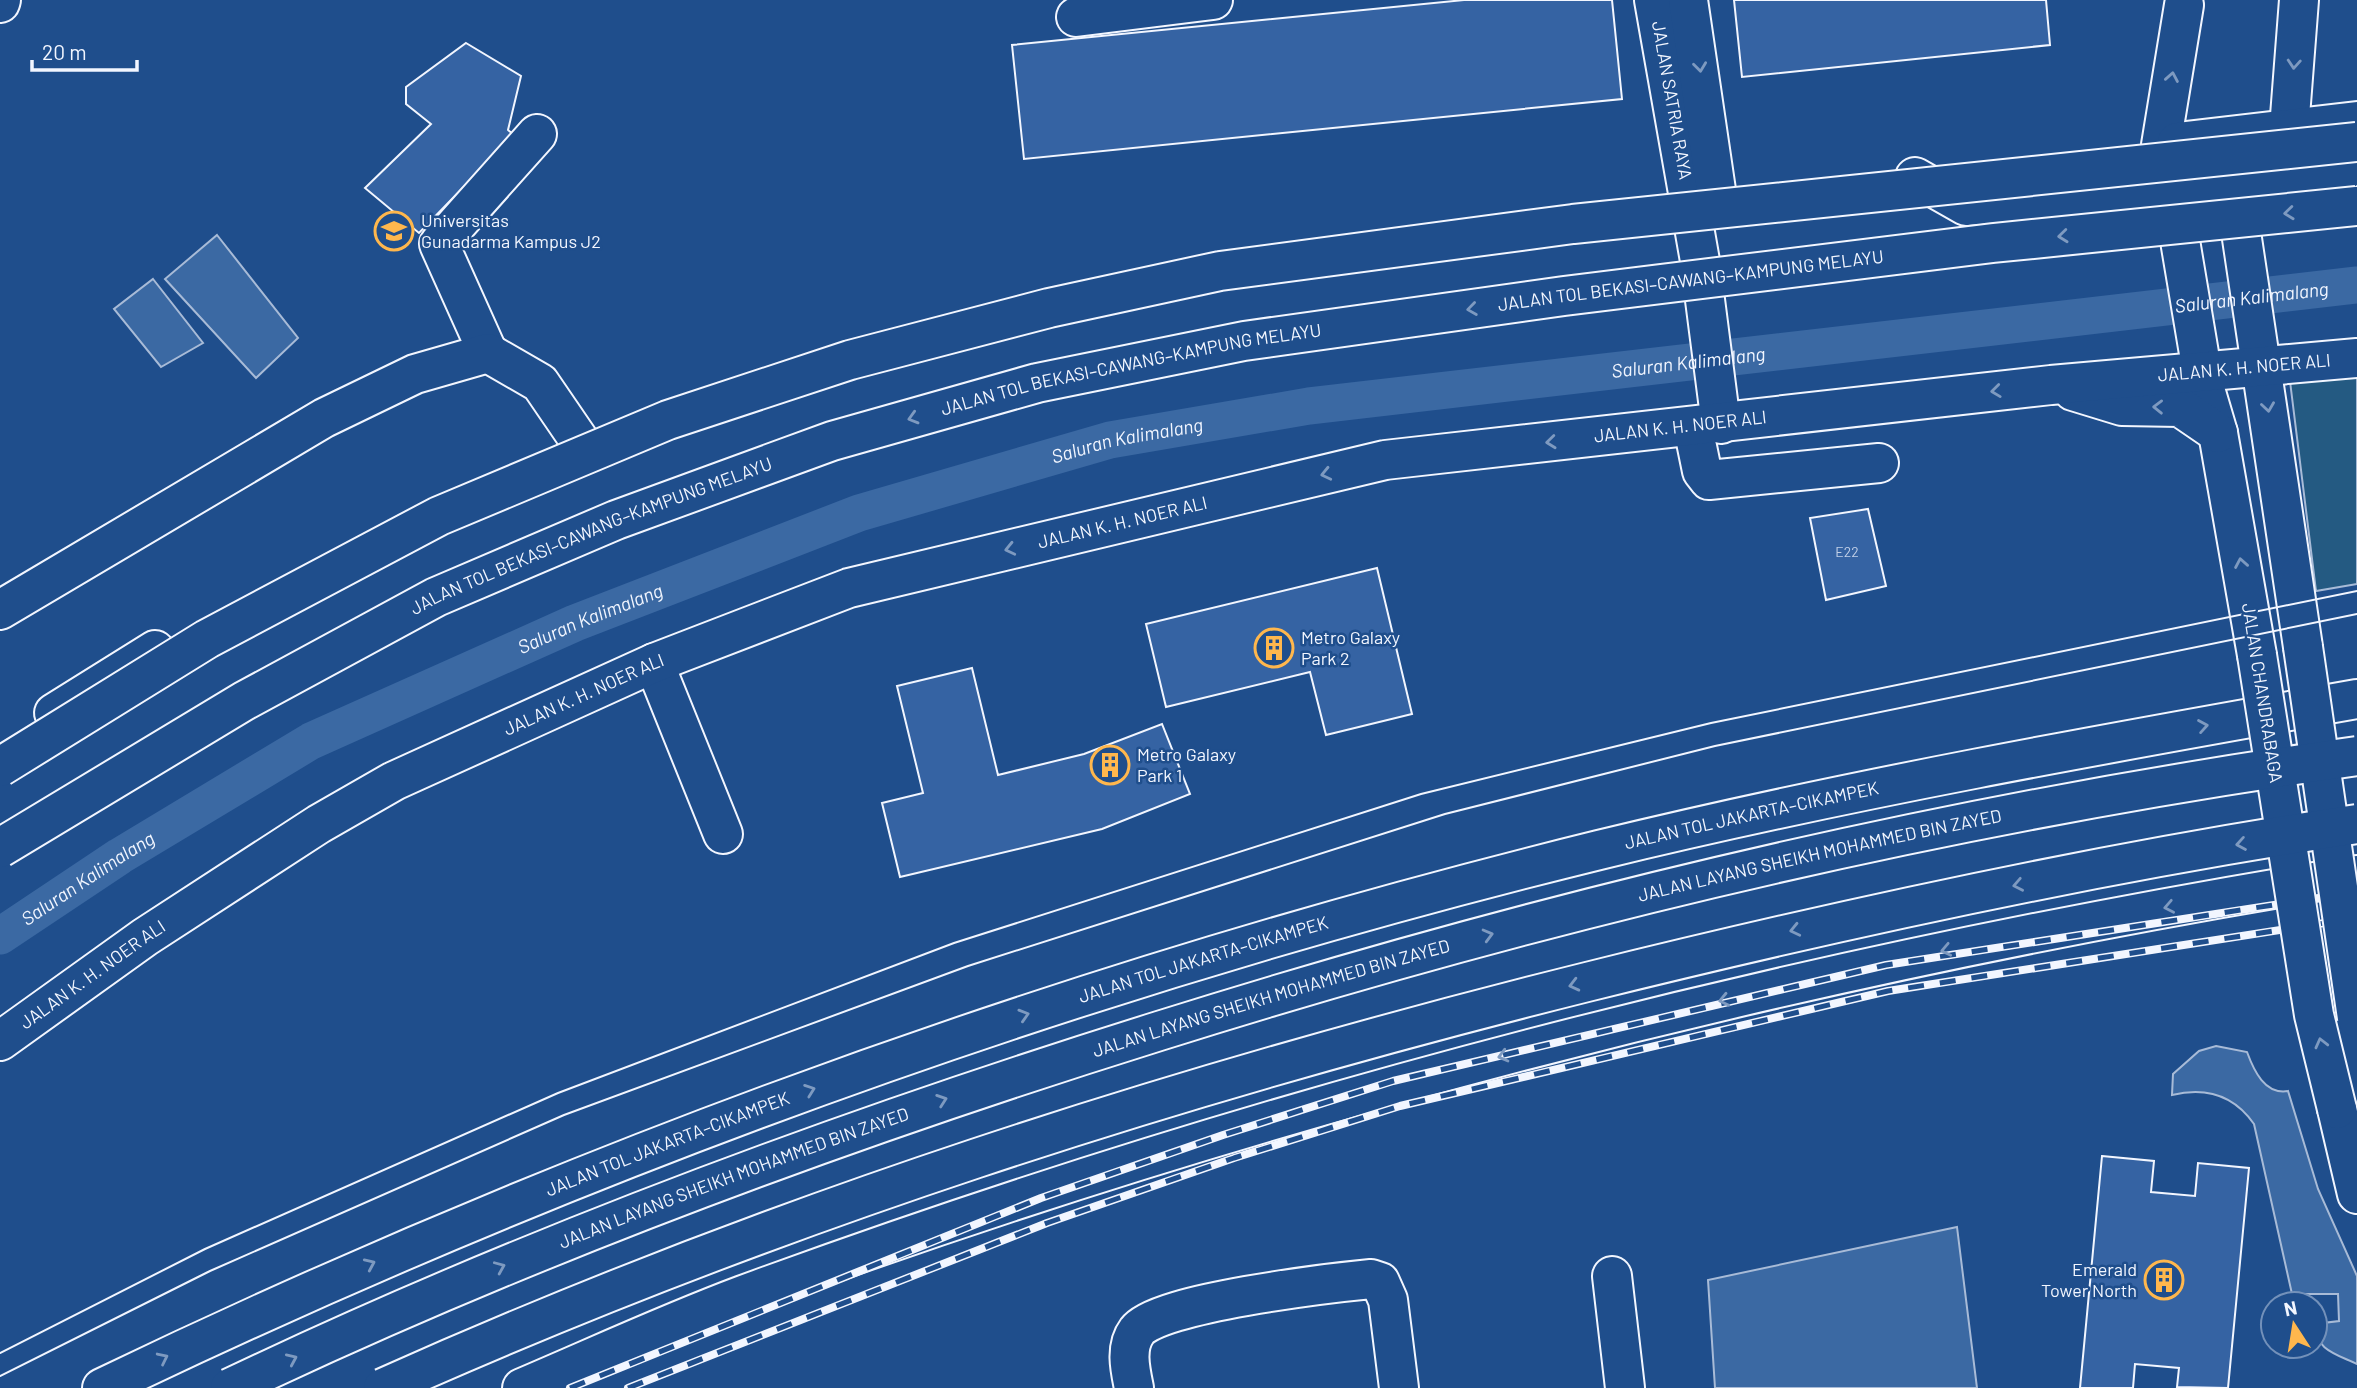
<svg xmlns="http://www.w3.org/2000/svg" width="2357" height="1388" viewBox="0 0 2357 1388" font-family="Barlow,sans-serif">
<rect width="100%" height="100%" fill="#1f4e8c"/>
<path fill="#245a82" stroke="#a8bbd7" stroke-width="2" d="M2357 360V584L2316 591 2288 365Z"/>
<g fill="#3b69a3" stroke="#a8bbd7" stroke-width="2">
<path d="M217 235 298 338 256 378 165 279Z"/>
<path d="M153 279 203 343 161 367 114 309Z"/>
<path d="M2216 1046 2247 1052C2254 1071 2265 1095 2288 1091L2318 1189 2357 1276V1364C2336 1354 2315 1350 2315 1324L2339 1321 2338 1294H2292L2254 1124C2233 1094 2205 1087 2172 1095L2173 1074 2199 1051Z"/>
<path d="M1957 1227 1977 1388H1715L1708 1280Z"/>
</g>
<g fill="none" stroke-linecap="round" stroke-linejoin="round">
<path stroke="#3b69a3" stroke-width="37" id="s1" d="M0 936 120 856 311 741 575 623 859 513 1110 440 1309 406 2357 285"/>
</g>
<g fill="#3563a3" stroke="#f2f6ff" stroke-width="2">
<path d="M1464 0H1612L1622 99 1024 159 1012 45Z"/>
<path d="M1734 0H2046L2050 45 1742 77Z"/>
<path d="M466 43 521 76 508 130 534 152 485 165 419 233 365 188 431 124 406 104V87Z"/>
<path d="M1868 509 1886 586 1826 600 1810 518Z"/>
<path d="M1377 568 1412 714 1326 735 1310 672 1166 707 1146 624Z"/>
<path d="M972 668 998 775 1084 754 1162 724 1190 794 1102 829 900 877 882 803 923 793 897 686Z"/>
<path d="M2102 1156 2154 1161 2151 1192 2195 1196 2198 1163 2249 1168 2228 1388 2177 1387 2179 1368 2135 1364 2133 1388H2080Z"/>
</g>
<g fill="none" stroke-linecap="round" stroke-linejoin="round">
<defs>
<g id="minor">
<path id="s2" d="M1654 0 1700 261 1721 424"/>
<path d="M1688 0 1717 197"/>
<path d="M0 3 1 0"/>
<path d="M1076 17 1213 0"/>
<path d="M2289 129 2299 0"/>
<path d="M2161 145 2184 5"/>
<path d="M2234 185 2303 647"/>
<path d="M2172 193 2205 389 2218 433 2257 655"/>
<path d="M488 353 439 244 537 134"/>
<path d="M1693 427 1702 471 1709 480 1879 463"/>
<path d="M0 610 324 418 415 374 488 353 540 383 581 443"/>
<path d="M654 663 723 834"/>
<path d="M2337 1109 2357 1194"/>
<path d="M1612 1276 1625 1388"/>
<path d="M1134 1388C1130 1369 1125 1347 1137 1331 1157 1303 1330 1283 1371 1279L1380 1282 1388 1300 1399 1388"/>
</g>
<g id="major">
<path d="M2177 142 2357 121"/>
<path d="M1915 177 1966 206 2171 191 2344 171 2357 161"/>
<path d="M2073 391 2122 406 2180 407 2218 433"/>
<path d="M54 713 155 650"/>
<path id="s3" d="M0 1041 145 937 319 824 394 781 654 663 849 588 1385 460 2051 385 2357 358"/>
</g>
<g id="highway">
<path id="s4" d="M102 1388C580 1158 1083 977 1599 850 1849 789 2103 744 2357 699"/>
<path d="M522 1388C595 1357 668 1323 743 1295 1266 1103 1807 964 2357 875"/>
</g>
</defs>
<use href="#minor" stroke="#f2f6ff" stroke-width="42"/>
<use href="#major" stroke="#f2f6ff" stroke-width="42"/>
<use href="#highway" stroke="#f2f6ff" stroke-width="42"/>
<use href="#minor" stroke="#1f4e8c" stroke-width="38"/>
<use href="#major" stroke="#1f4e8c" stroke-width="38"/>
<use href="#highway" stroke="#1f4e8c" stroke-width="38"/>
<g stroke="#f2f6ff" stroke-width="2">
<path d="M0 1353 205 1249 558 1093 954 943 1421 794 1711 723 2357 591"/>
<path d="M0 1376 210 1271 564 1115 968 966 1445 814 1715 746 2357 614"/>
</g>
<defs>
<g id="rail">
<path d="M570 1388 1041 1198 1223 1135 1393 1081 1886 965 2357 892"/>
<path d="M628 1388 1047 1223 1234 1158 1400 1106 1888 991 2357 918"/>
</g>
</defs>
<use href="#rail" stroke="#f2f6ff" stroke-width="8"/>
<use href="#rail" stroke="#1f4e8c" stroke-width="5" stroke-dasharray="16" stroke-linecap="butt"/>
<defs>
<g id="minor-bridge">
<path d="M2303 647 2357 1018"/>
<path d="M2257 655 2314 1015 2337 1109"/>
</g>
<g id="highway-bridge">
<path d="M0 767 207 639 439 516 668 420 850 360 1049 308 1220 271 1573 224 2357 142"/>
<path id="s5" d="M0 848 244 701 436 597 616 520 832 441 1037 383 1244 341 1564 296 1993 243 2357 206"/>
<path id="s6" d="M230 1388C530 1245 842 1130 1159 1031 1550 908 1951 813 2357 756"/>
<path d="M383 1388C771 1214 1175 1085 1587 982 1841 919 2098 863 2357 824"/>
</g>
</defs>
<use href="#minor-bridge" stroke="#f2f6ff" stroke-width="42" stroke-linecap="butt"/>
<use href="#highway-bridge" stroke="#f2f6ff" stroke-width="42" stroke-linecap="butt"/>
<use href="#minor-bridge" stroke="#1f4e8c" stroke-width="38"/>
<use href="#highway-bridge" stroke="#1f4e8c" stroke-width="38"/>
</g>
<defs><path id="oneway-chevron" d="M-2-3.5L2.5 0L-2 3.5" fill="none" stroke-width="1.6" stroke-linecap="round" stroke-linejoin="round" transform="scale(1.75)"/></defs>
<g stroke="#7e9ac0">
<use href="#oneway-chevron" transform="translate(2294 64) rotate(94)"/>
<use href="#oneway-chevron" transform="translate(1700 67) rotate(83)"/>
<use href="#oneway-chevron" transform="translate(2172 77) rotate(-80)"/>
<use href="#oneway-chevron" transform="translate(2289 213) rotate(174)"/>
<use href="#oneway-chevron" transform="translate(2063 236) rotate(174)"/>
<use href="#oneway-chevron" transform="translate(1472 309) rotate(172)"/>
<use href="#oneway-chevron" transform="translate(1996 391) rotate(173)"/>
<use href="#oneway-chevron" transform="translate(2158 407) rotate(-179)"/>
<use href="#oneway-chevron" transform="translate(2268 407) rotate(82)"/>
<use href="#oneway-chevron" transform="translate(913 418) rotate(164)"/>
<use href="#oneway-chevron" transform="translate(1551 442) rotate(174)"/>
<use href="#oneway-chevron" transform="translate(1326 474) rotate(167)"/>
<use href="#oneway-chevron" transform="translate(1010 549) rotate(167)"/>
<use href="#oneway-chevron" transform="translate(2241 563) rotate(-100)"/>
<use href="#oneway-chevron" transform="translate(2203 726) rotate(-10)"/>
<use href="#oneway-chevron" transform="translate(2241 844) rotate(170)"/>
<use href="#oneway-chevron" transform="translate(2018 885) rotate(169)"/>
<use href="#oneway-chevron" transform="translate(2169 907) rotate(169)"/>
<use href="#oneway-chevron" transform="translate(1795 930) rotate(167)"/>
<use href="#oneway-chevron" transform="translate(1488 935) rotate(-15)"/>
<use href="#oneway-chevron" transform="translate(1946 950) rotate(168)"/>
<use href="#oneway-chevron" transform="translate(1574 985) rotate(166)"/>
<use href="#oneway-chevron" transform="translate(1724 1000) rotate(167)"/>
<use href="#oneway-chevron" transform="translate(1024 1015) rotate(-17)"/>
<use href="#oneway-chevron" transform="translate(2321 1043) rotate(-104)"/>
<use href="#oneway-chevron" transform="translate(1503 1056) rotate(165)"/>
<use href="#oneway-chevron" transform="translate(810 1090) rotate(-20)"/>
<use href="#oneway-chevron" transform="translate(942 1100) rotate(-19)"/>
<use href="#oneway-chevron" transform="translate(370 1264) rotate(-24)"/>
<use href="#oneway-chevron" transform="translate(500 1267) rotate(-23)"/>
<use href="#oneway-chevron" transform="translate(163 1358) rotate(-26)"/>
<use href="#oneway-chevron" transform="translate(292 1359) rotate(-24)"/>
</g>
<defs>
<symbol id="university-ring" viewBox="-11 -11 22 22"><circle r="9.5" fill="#1f4e8c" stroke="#ffb74d" stroke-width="1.5"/><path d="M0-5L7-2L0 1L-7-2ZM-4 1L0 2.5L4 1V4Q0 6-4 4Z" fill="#ffb74d"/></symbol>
<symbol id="building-ring" viewBox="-11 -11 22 22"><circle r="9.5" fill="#1f4e8c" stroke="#ffb74d" stroke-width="1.5"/><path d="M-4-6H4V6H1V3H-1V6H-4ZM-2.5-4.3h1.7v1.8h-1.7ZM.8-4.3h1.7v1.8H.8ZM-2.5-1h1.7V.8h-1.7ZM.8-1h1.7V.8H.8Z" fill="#ffb74d"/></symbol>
</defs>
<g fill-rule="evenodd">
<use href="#university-ring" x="372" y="209" width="44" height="44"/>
<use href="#building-ring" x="1252" y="626" width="44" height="44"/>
<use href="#building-ring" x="1088" y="743" width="44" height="44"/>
<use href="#building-ring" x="2142" y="1258" width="44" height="44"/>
</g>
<g text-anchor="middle" stroke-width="5" stroke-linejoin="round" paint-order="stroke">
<g font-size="14" fill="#c3d1e8">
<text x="1847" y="557">E22</text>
</g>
<g font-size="18" fill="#f2f6ff" stroke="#1f4e8c">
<text dy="6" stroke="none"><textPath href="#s2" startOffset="102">JALAN SATRIA RAYA</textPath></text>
<text dy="6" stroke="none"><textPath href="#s5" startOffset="1804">JALAN TOL BEKASI–CAWANG–KAMPUNG MELAYU</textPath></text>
<text dy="6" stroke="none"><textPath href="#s3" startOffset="2382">JALAN K. H. NOER ALI</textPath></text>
<text dy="6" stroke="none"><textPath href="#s5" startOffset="1237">JALAN TOL BEKASI–CAWANG–KAMPUNG MELAYU</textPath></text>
<text dy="6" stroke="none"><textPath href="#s3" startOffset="1815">JALAN K. H. NOER ALI</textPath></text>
<text dy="6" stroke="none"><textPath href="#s3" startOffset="1248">JALAN K. H. NOER ALI</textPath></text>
<text dy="6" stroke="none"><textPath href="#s5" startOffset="670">JALAN TOL BEKASI–CAWANG–KAMPUNG MELAYU</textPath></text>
<text transform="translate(2262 693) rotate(81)" y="6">JALAN CHANDRABAGA</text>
<text dy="6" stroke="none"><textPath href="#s3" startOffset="681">JALAN K. H. NOER ALI</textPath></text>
<text dy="6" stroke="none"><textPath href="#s4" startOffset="1750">JALAN TOL JAKARTA–CIKAMPEK</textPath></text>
<text dy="6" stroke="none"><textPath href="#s6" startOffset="1680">JALAN LAYANG SHEIKH MOHAMMED BIN ZAYED</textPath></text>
<text dy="6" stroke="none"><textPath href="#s4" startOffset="1183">JALAN TOL JAKARTA–CIKAMPEK</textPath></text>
<text dy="6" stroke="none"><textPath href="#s3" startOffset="114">JALAN K. H. NOER ALI</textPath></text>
<text dy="6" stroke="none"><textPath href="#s6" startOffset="1113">JALAN LAYANG SHEIKH MOHAMMED BIN ZAYED</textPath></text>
<text dy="6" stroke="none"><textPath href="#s4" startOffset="616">JALAN TOL JAKARTA–CIKAMPEK</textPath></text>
<text dy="6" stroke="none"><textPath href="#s6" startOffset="546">JALAN LAYANG SHEIKH MOHAMMED BIN ZAYED</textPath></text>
</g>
<g font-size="18" fill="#f2f6ff" stroke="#1f4e8c" text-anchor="start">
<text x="421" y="227">Universitas<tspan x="421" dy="21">Gunadarma Kampus J2</tspan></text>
<text x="1301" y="644">Metro Galaxy<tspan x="1301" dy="21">Park 2</tspan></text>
<text x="1137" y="761">Metro Galaxy<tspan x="1137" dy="21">Park 1</tspan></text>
<text x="2137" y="1276" text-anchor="end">Emerald<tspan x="2137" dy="21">Tower North</tspan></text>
</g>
<g font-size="19" font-style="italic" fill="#f2f6ff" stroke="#1f4e8c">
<text dy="7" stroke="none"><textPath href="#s1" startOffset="2373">Saluran Kalimalang</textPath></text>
<text dy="7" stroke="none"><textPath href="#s1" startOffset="1806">Saluran Kalimalang</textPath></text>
<text dy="7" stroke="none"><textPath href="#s1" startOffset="1239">Saluran Kalimalang</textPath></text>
<text dy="7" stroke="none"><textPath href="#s1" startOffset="672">Saluran Kalimalang</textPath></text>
<text dy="7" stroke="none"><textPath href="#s1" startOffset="105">Saluran Kalimalang</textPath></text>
</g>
</g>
<g transform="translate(2294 1325) rotate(348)"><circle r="33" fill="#1f4e8c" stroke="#7391ba" stroke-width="2"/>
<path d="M0-5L12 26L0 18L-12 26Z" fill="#ffb74d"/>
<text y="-10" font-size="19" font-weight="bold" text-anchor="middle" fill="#f2f6ff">N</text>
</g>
<path d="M32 60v10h105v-10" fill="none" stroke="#f2f6ff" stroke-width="3.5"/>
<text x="42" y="60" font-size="21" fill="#f2f6ff" stroke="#1f4e8c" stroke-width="5" paint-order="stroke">20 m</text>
</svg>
